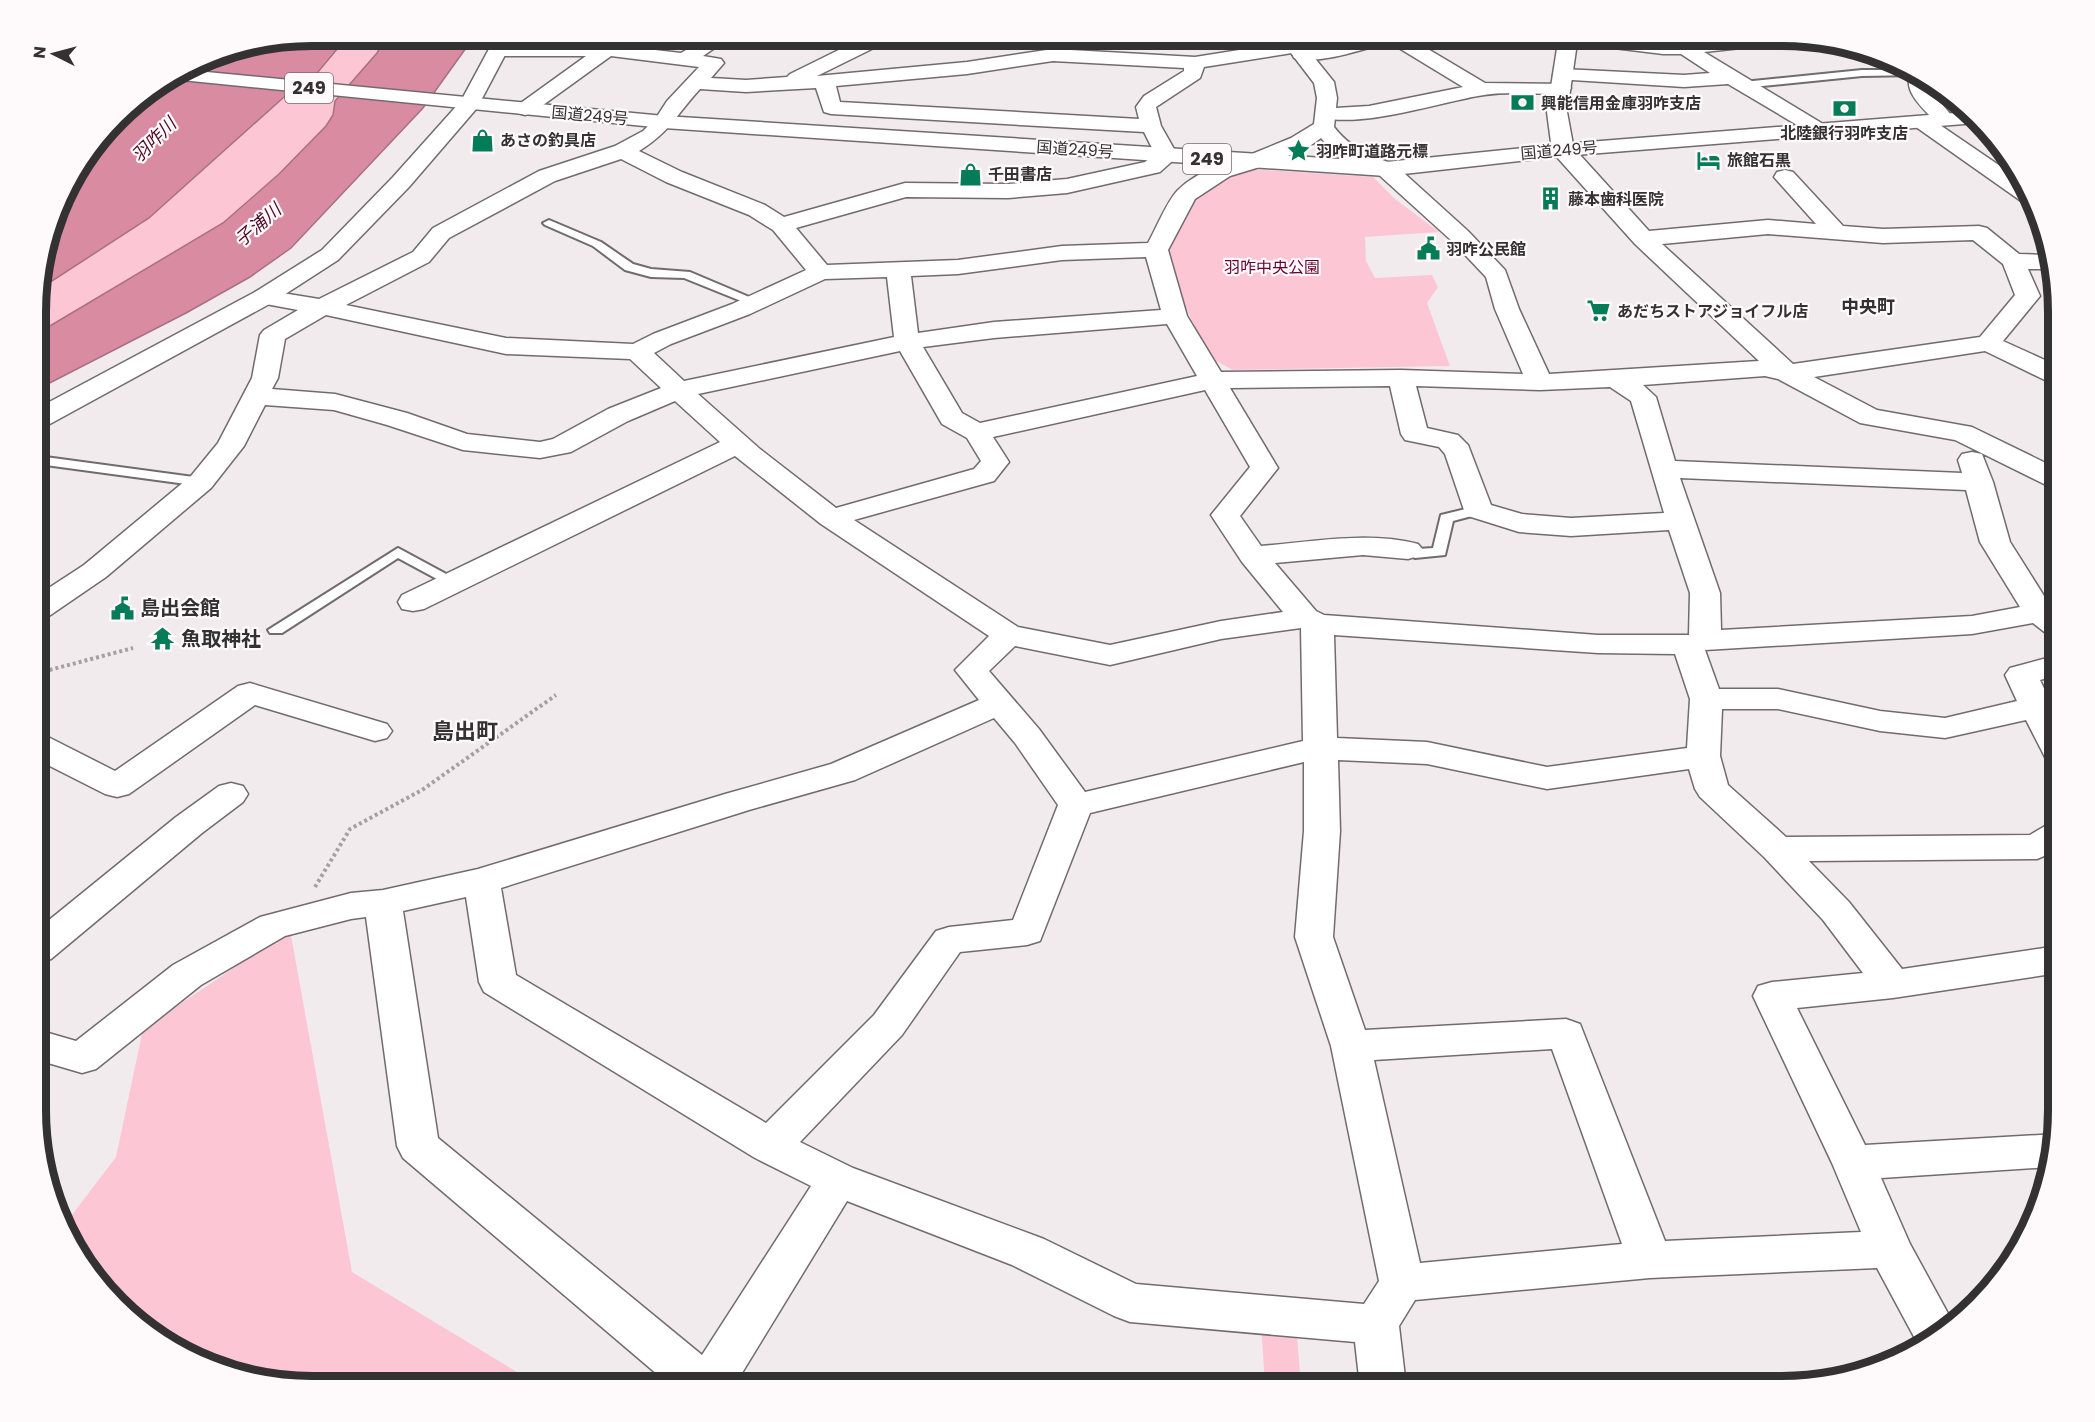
<svg xmlns="http://www.w3.org/2000/svg" width="2095" height="1422" viewBox="0 0 2095 1422" font-family="Poppins,'Noto Sans JP',sans-serif">
<rect width="100%" height="100%" fill="#f2ebed"/>
<g fill="#fcc6d5">
<path d="M348 36H387L377 53 335 101 333 115 326 126 279 174 223 223 38 333V290L149 218 284 97 318 72Z"/>
<path d="M1249 169 1373 177 1395 199 1439 232 1365 237 1366 261 1375 278 1432 275 1438 287 1427 303 1450 366 1233 370 1210 358 1161 256 1189 197 1220 177Z"/>
<path d="M290 930 352 1272 540 1386 295 1385 223 1371 144 1329 73 1248 65 1224 116 1157 143 1029Z"/>
<path d="M1261 1322 1296 1324 1301 1386H1265Z"/>
</g>
<g fill="#d98ba2" stroke="#a87080" stroke-width="1.5">
<path d="M312 36H348L318 72 284 97 149 218 38 290V277L65 190 130 105 207 57Z"/>
<path d="M387 36H472L466 48 423 108 291 248 250 277 186 313 38 389V333L223 223 279 174 326 126 333 115 335 101 377 53Z"/>
</g>
<g fill="none" stroke-linecap="round" stroke-linejoin="round">
<defs>
<g id="lane">
<path d="M1862 70H1908L1917 75 1862 76 1743 88 1738 85 1743 82Z"/>
<path d="M549 220 601 242 633 264 651 269 690 272 761 302 759 305H751L684 278 651 277 625 270 593 246 545 225 543 223Z"/>
<path d="M38 456 201 478 208 482 201 486 38 464Z"/>
<path d="M1478 506 1485 510 1483 513 1453 521 1445 555 1415 558 1401 550 1408 546 1418 549 1433 548 1441 515Z"/>
<path d="M398 548 461 582 458 585H448L398 558 282 633H270L268 630Z"/>
</g>
<g id="street">
<path d="M709 36H732L703 56 721 59 724 63 711 78 746 80 787 77 790 74 867 36H892L890 40 817 76 967 62 1053 49 1195 57 1295 41 1302 43 1304 48 1341 43 1367 36H1406L1485 83 1568 84 1571 88 1568 92 1561 94C1534 94 1504 91 1478 96 1433 104 1363 128 1319 117L1316 113 1319 109 1369 106 1463 87 1389 42C1363 49 1320 65 1294 58L1292 53 1204 67 1200 78 1156 107 1161 126 1178 156 1160 172 1067 193 1008 198 906 197 796 228 827 265 958 260 1062 246 1148 243C1156 229 1167 201 1178 190 1194 174 1240 151 1263 156L1266 161 1263 166 1230 176 1195 199 1168 250 1187 316 1221 372 1401 370 1523 374 1495 309 1486 277 1452 241 1378 174 1375 169 1378 164 1386 162 1394 164 1468 231 1505 270 1519 309 1549 374 1759 361 1635 244 1555 155 1552 150 1555 145 1563 144 1571 145 1649 231 1768 220 1816 224 1774 177 1777 172 1785 170 1793 172 1843 226 1883 229 1979 226 1987 228 2019 254 2046 255 2051 269H2028L2040 296 2003 341 2058 366V384L2049 382 1985 351 1814 377 1877 410 1972 427 2058 469V488L2048 486 1955 440 1860 423 1778 379 1765 376 1643 385 1656 397 1675 461 1962 473 1958 460 1962 454 1972 452 1982 454 1993 482 2010 542 2051 607 2058 613V636L2047 634 2033 623 1972 634 1705 650 1719 689H1778L1880 711 1945 718 2017 701 2005 675 2010 668 2058 655V675L2040 680 2058 718V762L2046 759 2026 720 1945 738 1880 731 1778 709H1722L1720 756 1728 785 1786 837 2030 835 2045 826 2058 822V850L2037 859 1809 861 1849 902 1902 969 2058 946V973L1893 998 1797 1008 1865 1145 2057 1134 2051 1167 1881 1178 1910 1244 1951 1319 1919 1346 1877 1268 1650 1278 1415 1300 1399 1326 1406 1386H1360L1355 1342 1130 1322 1114 1316 1012 1265 847 1201 734 1386H671L403 1158 397 1146 366 917 351 919 285 936 201 985 96 1069 82 1073 38 1060V1030L76 1041 173 965 260 917 351 893 383 890 478 869 725 794 831 764 979 700 955 670 989 636 821 524 735 456 424 609 413 611 402 609 398 602 402 595 720 442 675 401 628 421 571 452 540 458 463 450 387 425 334 410 265 405 244 446 211 488 106 577 49 616 38 618V595L84 565 191 476 218 443 252 378 260 335 264 330 298 310 255 302 252 297 255 292 264 290 319 299 413 252 433 228 539 171 615 146 643 131 656 118 667 101 699 67 611 56 532 113 525 115 518 113 515 109 518 105 586 56H499L492 54 489 50 492 46 602 44 611 41 620 46 681 53ZM1053 61 1184 68V71L1144 96 1136 107 1139 119 840 102 836 86 967 74ZM816 88 824 112 831 114 1144 132 1155 154 1145 162 1067 179 1008 184 905 183 784 217 765 205 682 172 639 151C670 132 676 115 700 89L746 92ZM621 159 666 182 749 215 773 230 806 270 732 304 653 334 633 344 506 338 346 305 429 262 449 238 555 181ZM1768 234 1883 243 1973 240 2003 264 2015 295 1980 337 1793 364 1662 244ZM1146 257 1161 310 994 322 918 333 911 276 958 274 1062 260ZM887 277 894 337 684 381 654 353 671 344 750 314 825 279ZM326 315 506 354 630 359 661 388 608 409 553 439 540 442 467 434 407 413 335 394 272 389 278 378 285 339ZM1167 324 1197 376 980 423 962 413 923 347 994 338ZM900 351 942 424 967 438 981 461 974 469 836 508 760 449 698 394ZM1390 386 1401 434 1405 440 1439 447 1445 454 1464 510 1468 516 1519 532 1571 536 1669 530 1690 593 1689 635H1598L1324 615 1316 611 1275 563 1363 555 1408 559 1418 556 1423 550 1418 544C1367 531 1313 542 1261 546L1240 516 1278 468 1230 388ZM1416 386 1540 390 1610 387 1631 401 1664 513 1571 518 1522 514 1491 505 1468 445 1458 435 1427 428ZM1205 390 1250 467 1211 515 1242 562 1283 612 1221 621 1110 645 1018 627 854 520 994 481 1009 462 993 437ZM1680 478 1966 490 1980 542 2020 607 1972 616 1721 630 1720 593ZM1301 628 1303 741 1085 792 1039 729 989 671 1015 646 1110 665 1221 639ZM1334 635 1598 653 1675 654 1690 699 1687 748 1547 767 1427 742 1337 738ZM994 718 1015 743 1058 805 1013 920 949 927 936 931 874 1015 766 1123 516 975 501 888 749 810 855 780ZM1338 760 1427 764 1547 789 1689 769 1695 789 1700 797 1764 857 1823 920 1863 973 1772 982 1758 986 1753 996 1832 1163 1861 1232 1665 1241 1580 1024 1566 1019 1365 1030 1333 937 1340 831ZM1304 762V831L1295 937 1331 1046 1379 1281 1364 1304 1136 1284 1044 1239 853 1168 800 1142 902 1035 960 952 1027 945 1040 941 1090 813ZM466 897 479 982 484 992 755 1158 811 1186 702 1355 438 1138 403 911ZM1552 1049 1622 1244 1420 1263 1374 1060Z"/>
<path d="M1556 36 1616 37 1672 42 1674 38H1688L1690 42C1736 37 1782 33 1827 42L1819 46 1769 45 1704 52 1828 127 1832 131 1828 135 1821 137 1814 135 1728 84 1684 87 1556 79 1553 75 1556 71 1563 69 1684 75 1710 73 1681 54H1663L1565 42 1558 40Z"/>
<path d="M1912 72 1929 81V88L1955 120 1952 124 1940 125 2025 183 2031 202 2021 201 1916 127 1913 123 1916 119 1923 117 1936 122C1925 110 1900 90 1912 72Z"/>
<path d="M250 683 387 724 392 731 387 738 375 741 255 705 129 794 117 797 105 794 38 760V735L50 738 115 771 238 686Z"/>
<path d="M231 783 243 786 248 794 243 802 202 833 51 959 38 963V929L176 817 219 786Z"/>
</g>
<g id="secondary">
<path d="M496 36H515L477 108 409 187 338 260 273 302 48 425 38 427V408L255 292 322 250 393 177 461 101Z"/>
<path d="M1278 36H1297L1334 82 1337 98 1334 127C1350 148 1370 156 1394 164L1397 169 1394 174C1370 179 1335 156 1321 138L1307 148 1263 166 1255 167 1247 166 1244 161 1247 156 1291 138 1314 124 1317 98 1314 83Z"/>
<path d="M1559 36H1578L1567 112 1574 150 1571 155 1563 156 1555 155 1552 150 1547 112Z"/>
</g>
<path id="highway" d="M186 70 664 116 1386 162 1563 144 1967 112 1977 123 1563 156 1386 176 664 128 171 79Z"/>
</defs>
<use href="#lane" stroke="#726b6d" stroke-width="4"/>
<use href="#street" stroke="#726b6d" stroke-width="3"/>
<use href="#secondary" stroke="#726b6d" stroke-width="3"/>
<use href="#highway" stroke="#726b6d" stroke-width="3"/>
<g stroke="#a49fa1" stroke-width="4" stroke-dasharray="3 3" stroke-linecap="butt">
<path d="M38 673 133 648"/>
<path d="M315 887 350 829 422 790 556 695"/>
</g>
<use href="#lane" fill="#fff" fill-rule="evenodd"/>
<use href="#street" fill="#fff" fill-rule="evenodd"/>
<use href="#secondary" fill="#fff" fill-rule="evenodd"/>
<use href="#highway" fill="#fff" fill-rule="evenodd"/>
</g>
<defs>
<symbol id="bank-bare" viewBox="-9 -9 18 18"><path d="M-6-4H6V4H-6ZM0-2.3a2.3 2.3 0 1 0 0 4.6a2.3 2.3 0 1 0 0-4.6Z" fill="#067b57" stroke="#fef9fa" stroke-width="2.5" paint-order="stroke"/></symbol>
<symbol id="shop-bare" viewBox="-9 -9 18 18"><path d="M-5-2.5h2.3a2.7 3.5 0 0 1 5.4 0H5L5.5 6h-11ZM-1.5-2.5h3a1.5 2.3 0 0 0-3 0Z" fill="#067b57" stroke="#fef9fa" stroke-width="2.5" paint-order="stroke"/></symbol>
<symbol id="sight-bare" viewBox="-9 -9 18 18"><path d="M0-6L1.8-2.2L6-1.7L2.9 1.2L3.7 5.4L0 3.3L-3.7 5.4L-2.9 1.2L-6-1.7L-1.8-2.2Z" fill="#067b57" stroke="#fef9fa" stroke-width="2.5" paint-order="stroke"/></symbol>
<symbol id="hotel-bare" viewBox="-9 -9 18 18"><path d="M-6-4.5h1.5V1H6V5H4.5V3h-9V5H-6ZM-4 0a1.8 1.8 0 1 1 3.6 0ZM.5 0V-2.5h3Q6-2.5 6 0Z" fill="#067b57" stroke="#fef9fa" stroke-width="2.5" paint-order="stroke"/></symbol>
<symbol id="building-bare" viewBox="-9 -9 18 18"><path d="M-4-6H4V6H1V3H-1V6H-4ZM-2.5-4.3h1.7v1.8h-1.7ZM.8-4.3h1.7v1.8H.8ZM-2.5-1h1.7V.8h-1.7ZM.8-1h1.7V.8H.8Z" fill="#067b57" stroke="#fef9fa" stroke-width="2.5" paint-order="stroke"/></symbol>
<symbol id="civic-bare" viewBox="-9 -9 18 18"><path d="M-.6-6.5H3V-4.5H.6V-3L4-1V1h2V6H-6V1h2V-1L-.6-3ZM-1.2 2.5V6h2.4V2.5Z" fill="#067b57" stroke="#fef9fa" stroke-width="2.5" paint-order="stroke"/></symbol>
<symbol id="supermarket-bare" viewBox="-9 -9 18 18"><path d="M-6-5.5h2.5l.6 2H6L4.5 2H-2.5L-4.4-4H-6ZM-1.5 3.2a1.3 1.3 0 1 0 .1 0ZM3 3.2a1.3 1.3 0 1 0 .1 0Z" fill="#067b57" stroke="#fef9fa" stroke-width="2.5" paint-order="stroke"/></symbol>
<symbol id="temple-bare" viewBox="-9 -9 18 18"><path d="M0-6L5-2H3V0L6.5 2.5H4V6H1.5V3h-3V6H-4V2.5H-6.5L-3 0V-2H-5Z" fill="#067b57" stroke="#fef9fa" stroke-width="2.5" paint-order="stroke"/></symbol>
</defs>
<g fill-rule="evenodd">
<use href="#bank-bare" x="1506" y="86" width="33" height="33"/>
<use href="#bank-bare" x="1828" y="92" width="33" height="33"/>
<use href="#shop-bare" x="466" y="124" width="33" height="33"/>
<use href="#sight-bare" x="1282" y="134" width="33" height="33"/>
<use href="#hotel-bare" x="1692" y="144" width="33" height="33"/>
<use href="#shop-bare" x="954" y="158" width="33" height="33"/>
<use href="#building-bare" x="1534" y="182" width="33" height="33"/>
<use href="#civic-bare" x="1412" y="232" width="33" height="33"/>
<use href="#supermarket-bare" x="1582" y="294" width="33" height="33"/>
<use href="#civic-bare" x="106" y="592" width="33" height="33"/>
<use href="#temple-bare" x="146" y="622" width="33" height="33"/>
</g>
<g text-anchor="middle" stroke-width="4.5" stroke-linejoin="round" paint-order="stroke">
<g font-size="16" font-weight="bold" fill="#343132" stroke="#fef9fa" text-anchor="start">
<text x="1541" y="109">興能信用金庫羽咋支店</text>
<text x="1844" y="139" text-anchor="middle">北陸銀行羽咋支店</text>
<text x="500" y="146">あさの釣具店</text>
<text x="1316" y="157">羽咋町道路元標</text>
<text x="1727" y="166">旅館石黒</text>
<text x="988" y="180">千田書店</text>
<text x="1568" y="205">藤本歯科医院</text>
<text x="1446" y="255">羽咋公民館</text>
<text x="1617" y="317">あだちストアジョイフル店</text>
</g>
<g font-size="16" fill="#343132" stroke="#fef9fa">
<text transform="translate(590 115) rotate(5)" y="6">国道249号</text>
<text transform="translate(1075 149) rotate(4)" y="6">国道249号</text>
<text transform="translate(1559 150) rotate(-5)" y="6">国道249号</text>
</g>
<g font-size="16" fill="#650432" stroke="#fef9fa">
<text x="1272" y="273">羽咋中央公園</text>
</g>
<g fill="#fef9fa" stroke="#716d6e" stroke-width="1.5">
<rect x="285" y="73" width="48" height="30" rx="4.5"/>
<rect x="1183" y="144" width="48" height="30" rx="4.5"/>
</g>
<g font-size="18" font-weight="bold" fill="#343132">
<text x="309" y="94">249</text>
<text x="1207" y="165">249</text>
</g>
<g font-size="18" font-style="italic" fill="#500a28" stroke="#fef9fa">
<text transform="translate(154 140) rotate(-45)" y="6">羽咋川</text>
<text transform="translate(258 225) rotate(-41)" y="6">子浦川</text>
</g>
<g font-size="18" font-weight="bold" fill="#343132" stroke="#fef9fa">
<text x="1868" y="313">中央町</text>
</g>
<g font-size="20" font-weight="bold" fill="#343132" stroke="#fef9fa" text-anchor="start">
<text x="140" y="615">島出会館</text>
<text x="181" y="646">魚取神社</text>
</g>
<g font-size="22" font-weight="bold" fill="#343132" stroke="#fef9fa">
<text x="465" y="739">島出町</text>
</g>
</g>
<path d="M0 0H2095V1422H0ZM312 46H1782A266 266 0 0 1 2048 312V1110A266 266 0 0 1 1782 1376H312A266 266 0 0 1 46 1110V312A266 266 0 0 1 312 46Z" fill="#fef9fa" fill-rule="evenodd"/>
<path fill="none" stroke="#343132" stroke-width="8" d="M312 46H1782A266 266 0 0 1 2048 312V1110A266 266 0 0 1 1782 1376H312A266 266 0 0 1 46 1110V312A266 266 0 0 1 312 46Z"/>
<g transform="translate(54 54) rotate(276)" stroke="#fef9fa" stroke-width="4.5" paint-order="stroke">
<path d="M0-4.5L10 22L0 15L-10 22Z" fill="#343132"/>
<text y="-9" font-size="16" font-weight="bold" text-anchor="middle" fill="#343132">N</text>
</g>
</svg>
